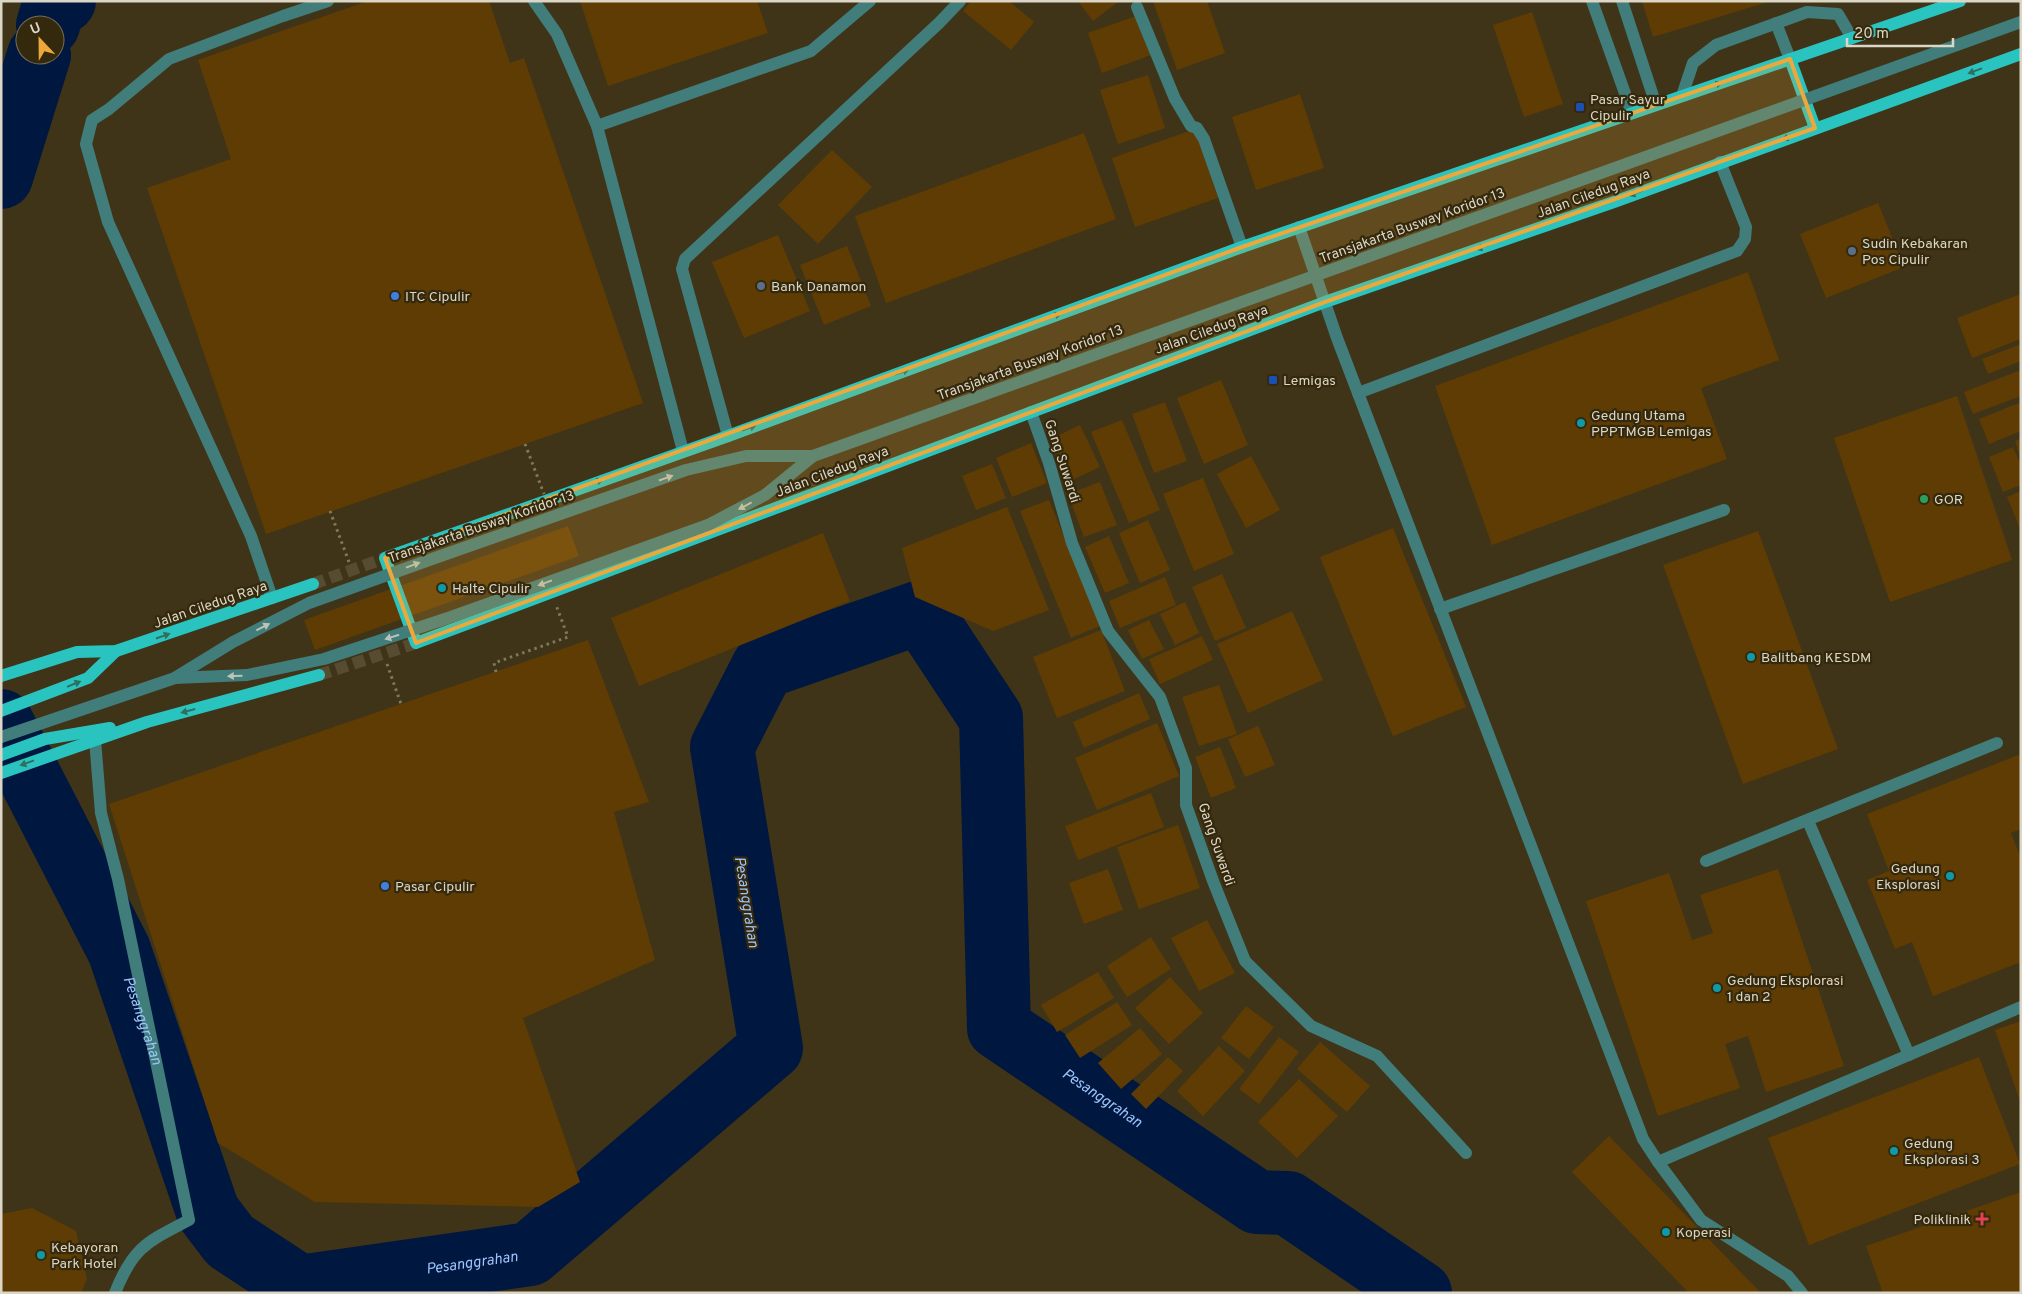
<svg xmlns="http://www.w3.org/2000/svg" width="2022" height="1294" viewBox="0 0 2022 1294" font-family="Overpass,sans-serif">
<rect width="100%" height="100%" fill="#3f3417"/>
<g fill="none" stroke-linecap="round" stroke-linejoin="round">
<g stroke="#00173f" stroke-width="64">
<path d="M48 25 54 5 64 1"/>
<path d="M1 177 39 55"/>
<path id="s1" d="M1 721 119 950 208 1212 230 1241 300 1287 530 1254 771 1048 722 747 763 667 921 612 991 718 999 1028 1257 1202 1288 1203 1420 1293"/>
</g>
</g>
<g fill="#5f3c03">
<path d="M368 1H489L510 63 524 58 643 403 266 534 147 188 231 159 198 60Z"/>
<path d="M580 1H757L768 33 608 86Z"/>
<path d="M971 1H1009L1034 22 1011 50 963 11Z"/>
<path d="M1078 1H1119L1093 21Z"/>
<path d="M1153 1H1207L1225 53 1177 70Z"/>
<path d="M1642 1H1768V2L1653 37Z"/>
<path d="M1532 12 1563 104 1524 117 1493 25Z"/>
<path d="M1136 16 1151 55 1102 73 1088 33Z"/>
<path d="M1148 75 1165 128 1118 144 1100 90Z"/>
<path d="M1300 94 1324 168 1256 190 1232 117Z"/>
<path d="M1195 129 1218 198 1135 227 1112 158Z"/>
<path d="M1084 133 1116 219 886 303 855 216Z"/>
<path d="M832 150 872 187 818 244 778 205Z"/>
<path d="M1878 203 1904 267 1826 298 1800 234Z"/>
<path d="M778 235 810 311 744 338 712 262Z"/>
<path d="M847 246 871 306 824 325 800 265Z"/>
<path d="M1748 272 1779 360 1701 388 1727 459 1492 545 1435 386Z"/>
<path d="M2021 294V339L1972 358 1957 318Z"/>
<path d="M2021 344V361L1988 374 1982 359Z"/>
<path d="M2021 370V396L1973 414 1964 392Z"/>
<path d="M1221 380 1248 445 1204 464 1177 398Z"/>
<path d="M1957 396 2012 560 1890 602 1834 438Z"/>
<path d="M1165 402 1187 461 1154 473 1132 414Z"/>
<path d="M2019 403 2021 408V431L1989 444 1979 419Z"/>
<path d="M1122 420 1160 510 1129 523 1091 432Z"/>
<path d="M1080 425 1100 467 1068 482 1049 440Z"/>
<path d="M2021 439V456H2020L2015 441Z"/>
<path d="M1031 443 1047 483 1012 497 996 458Z"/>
<path d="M2013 447 2021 465V485L2003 492 1989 457Z"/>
<path d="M1251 456 1280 510 1246 528 1217 474Z"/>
<path d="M992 464 1006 498 976 510 962 476Z"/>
<path d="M1203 478 1234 554 1194 571 1163 494Z"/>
<path d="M1100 482 1117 525 1084 537 1068 494Z"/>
<path d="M2021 491V531L2007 497Z"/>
<path d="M1049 500 1100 626 1071 638 1020 511Z"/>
<path d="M1007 507 1049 610 993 631 915 597 902 548Z"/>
<path d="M1148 520 1170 570 1140 583 1119 533Z"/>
<path d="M568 526 579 556 315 650 304 620Z"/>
<path d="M1393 528 1466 707 1393 736 1320 557Z"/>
<path d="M1758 531 1838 749 1743 784 1663 565Z"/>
<path d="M823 533 850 601 639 686 611 618Z"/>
<path d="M1109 536 1129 583 1105 593 1085 547Z"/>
<path d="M1222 574 1246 628 1215 641 1192 587Z"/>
<path d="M1165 577 1176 605 1120 628 1109 601Z"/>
<path d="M1185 602 1199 633 1175 645 1160 614Z"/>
<path d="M1292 611 1323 680 1248 713 1217 644Z"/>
<path d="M1149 620 1164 649 1142 659 1128 630Z"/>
<path d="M1101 630 1125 691 1057 718 1033 657Z"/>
<path d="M1202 636 1213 660 1160 684 1149 659Z"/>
<path d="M588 640 649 802 614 812 655 960 523 1018 580 1182 538 1207 315 1202 218 1143 109 804Z"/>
<path d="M1219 685 1237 734 1199 746 1182 697Z"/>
<path d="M1139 693 1150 719 1084 748 1073 722Z"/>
<path d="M1157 723 1179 776 1097 810 1075 758Z"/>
<path d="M1258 726 1275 765 1245 777 1228 739Z"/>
<path d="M1220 747 1236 788 1211 798 1195 757Z"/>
<path d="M2021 754V829L2011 833 2021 858V962L1933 996 1912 942 1895 949 1867 880 1889 871 1867 814Z"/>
<path d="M1151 793 1164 827 1078 860 1065 826Z"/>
<path d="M1178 825 1200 888 1139 909 1117 847Z"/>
<path d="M1108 869 1123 910 1084 924 1069 883Z"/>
<path d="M1778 869 1844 1066 1766 1092 1748 1036 1725 1044 1740 1088 1658 1116 1586 901 1669 873 1692 940 1713 933 1700 895Z"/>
<path d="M1207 920 1235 973 1199 991 1171 938Z"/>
<path d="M1151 937 1171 969 1127 997 1107 966Z"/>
<path d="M1098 972 1114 998 1057 1032 1041 1005Z"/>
<path d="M1170 977 1203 1013 1169 1044 1135 1008Z"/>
<path d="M1117 1002 1132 1025 1080 1058 1065 1035Z"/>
<path d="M1246 1006 1274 1027 1249 1059 1221 1038Z"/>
<path d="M2021 1021V1101H2020L1995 1030Z"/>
<path d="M1140 1028 1162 1054 1121 1089 1098 1063Z"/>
<path d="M1279 1037 1299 1052 1259 1104 1239 1089Z"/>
<path d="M1320 1042 1370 1086 1347 1112 1297 1069Z"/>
<path d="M1219 1046 1245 1071 1203 1116 1177 1091Z"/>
<path d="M1168 1057 1183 1071 1146 1109 1131 1094Z"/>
<path d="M1979 1057 2020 1164 1809 1245 1768 1138Z"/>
<path d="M1299 1079 1338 1116 1297 1158 1258 1122Z"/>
<path d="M1609 1136 1761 1293H1689L1572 1172Z"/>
<path d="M2021 1192V1293H1883L1866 1246Z"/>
<path d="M32 1208 76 1231 87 1279 81 1293H1V1214Z"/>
</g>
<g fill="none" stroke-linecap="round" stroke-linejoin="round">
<g stroke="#574c31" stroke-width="12" stroke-dasharray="12 6" stroke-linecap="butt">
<path d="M313 584 385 558"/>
<path d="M319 675 416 643"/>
</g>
<g stroke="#407d7b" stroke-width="12">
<path d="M534 1 557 34 597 126"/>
<path d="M1592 1 1632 113"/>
<path d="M1622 1 1656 105"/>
<path d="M1137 7 1175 99 1191 126 1197 128 1204 139 1242 247"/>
<path d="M1776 23 1790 59"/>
<path d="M1682 96 1693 63 1716 45 1807 12 1838 14 1852 38"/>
<path d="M1299 227 1337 338 1643 1139 1658 1162 1701 1220 1788 1276 1802 1293"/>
<path d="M1358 393 1737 251 1745 239 1746 227 1720 162"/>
<path d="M1031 412 1049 463 1072 543 1108 631 1160 697 1186 768V805L1213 881 1245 961 1311 1026 1377 1056 1466 1153"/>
<path d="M728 436 682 269 685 259 939 23 960 1"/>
<path d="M683 451 597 126 811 51 870 1"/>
<path d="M272 598 251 536 108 222 86 144 92 120 109 109 169 59 283 16 328 1"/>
<path d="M1440 609 1724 510"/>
<path d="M1 737 175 678"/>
<path d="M95 740 101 813 118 879 189 1220C147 1242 133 1247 115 1293"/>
<path d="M1808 821 1909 1055"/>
<path d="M1706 861 1997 743"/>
<path d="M1658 1162 2021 1007"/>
</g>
<g stroke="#2ac4c0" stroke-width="12">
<path d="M1960 1 1242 247 728 436 385 558 416 643 1325 302 1614 202 2021 54"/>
<path d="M1790 59 1815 128"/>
<path d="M1 676 77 652 116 651 313 584"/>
<path d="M1 711 88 678 116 651"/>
<path d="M1 755 45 739 110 728"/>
<path d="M1 773 147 722 319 675"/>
</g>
<g stroke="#80775f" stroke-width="3" stroke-dasharray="2.5 4" stroke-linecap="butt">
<path d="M525 444 544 494"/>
<path d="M330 511 349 562"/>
<path d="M387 664 401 704"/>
<path d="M496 672 494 663 568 637 556 605"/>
</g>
<g stroke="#407d7b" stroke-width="12">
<path d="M176 677 233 642 309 603 432 559 686 470 746 456H813"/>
<path d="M175 678 247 675 324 659 451 617 708 525 765 495 813 456 2021 22"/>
</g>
</g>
<defs><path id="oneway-solid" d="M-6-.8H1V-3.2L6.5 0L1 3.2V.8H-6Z" transform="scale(1.25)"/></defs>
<g fill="#306f5e">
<use href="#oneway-solid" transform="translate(1975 71) rotate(160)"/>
<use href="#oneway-solid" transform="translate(1715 85) rotate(-19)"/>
<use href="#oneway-solid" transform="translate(1789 137) rotate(160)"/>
<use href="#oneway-solid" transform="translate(1636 193) rotate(159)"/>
<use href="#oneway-solid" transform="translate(1483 247) rotate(161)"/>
<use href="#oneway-solid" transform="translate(1054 316) rotate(-20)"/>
<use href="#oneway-solid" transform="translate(902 372) rotate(-20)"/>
<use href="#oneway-solid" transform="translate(749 428) rotate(-20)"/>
<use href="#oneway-solid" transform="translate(596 482) rotate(-20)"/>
<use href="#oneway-solid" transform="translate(163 636) rotate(-19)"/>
<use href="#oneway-solid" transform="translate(74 684) rotate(-22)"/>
<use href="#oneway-solid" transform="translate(188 711) rotate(165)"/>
<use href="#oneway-solid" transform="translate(27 763) rotate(160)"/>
</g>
<g fill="#bdc4b7">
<use href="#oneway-solid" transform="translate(666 478) rotate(-19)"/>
<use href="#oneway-solid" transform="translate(745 506) rotate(152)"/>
<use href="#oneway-solid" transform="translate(413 565) rotate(-20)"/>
<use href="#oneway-solid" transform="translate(545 583) rotate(160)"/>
<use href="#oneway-solid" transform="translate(263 627) rotate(-27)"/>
<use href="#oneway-solid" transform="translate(392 637) rotate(162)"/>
<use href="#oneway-solid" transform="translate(235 676) rotate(178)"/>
</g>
<path fill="#eda83b" fill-opacity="0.2" stroke="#eda83b" stroke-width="4" stroke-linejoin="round" d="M1790 59 1815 128 1325 302 416 643 385 558 1242 247Z"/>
<g fill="#1a4fb4" stroke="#34290d" stroke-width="2">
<rect x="1575" y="102" width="10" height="10" rx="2.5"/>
<rect x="1268" y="375" width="10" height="10" rx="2.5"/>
</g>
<g fill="#5c6f8a" stroke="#34290d" stroke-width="2">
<circle cx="1852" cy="251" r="5"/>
<circle cx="761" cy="286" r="5"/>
</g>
<g fill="#3f7fe0" stroke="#34290d" stroke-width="2">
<circle cx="395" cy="296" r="5"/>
<circle cx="385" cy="886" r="5"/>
</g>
<g fill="#0f9aa8" stroke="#34290d" stroke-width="2">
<circle cx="1581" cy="423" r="5"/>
<circle cx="442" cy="588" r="5"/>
<circle cx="1751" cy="657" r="5"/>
<circle cx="1950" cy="876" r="5"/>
<circle cx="1717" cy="988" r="5"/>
<circle cx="1894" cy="1151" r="5"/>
<circle cx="1666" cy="1232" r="5"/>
<circle cx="41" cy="1255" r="5"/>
</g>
<circle fill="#2e9e5b" stroke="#34290d" stroke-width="2" cx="1924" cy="499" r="5"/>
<path fill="#e0444e" stroke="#34290d" stroke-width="2" d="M1979.5 1211.5h5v5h5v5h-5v5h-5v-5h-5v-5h5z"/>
<g text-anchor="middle" stroke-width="4.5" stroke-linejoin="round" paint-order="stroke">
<g font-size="14" fill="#dcd6c6" stroke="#34290d" text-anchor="start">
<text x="1590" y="104">Pasar Sayur<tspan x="1590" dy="16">Cipulir</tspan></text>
<text x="1862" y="248">Sudin Kebakaran<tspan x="1862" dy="16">Pos Cipulir</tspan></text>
<text x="771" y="291">Bank Danamon</text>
<text x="405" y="301">ITC Cipulir</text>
<text x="1283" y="385">Lemigas</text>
<text x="1591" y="420">Gedung Utama<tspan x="1591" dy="16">PPPTMGB Lemigas</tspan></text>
<text x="1934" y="504">GOR</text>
<text x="452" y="593">Halte Cipulir</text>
<text x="1761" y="662">Balitbang KESDM</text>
<text x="1940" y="873" text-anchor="end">Gedung<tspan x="1940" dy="16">Eksplorasi</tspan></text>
<text x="395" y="891">Pasar Cipulir</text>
<text x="1727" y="985">Gedung Eksplorasi<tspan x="1727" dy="16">1 dan 2</tspan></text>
<text x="1904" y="1148">Gedung<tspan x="1904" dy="16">Eksplorasi 3</tspan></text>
<text x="1971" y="1224" text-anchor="end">Poliklinik</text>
<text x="1676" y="1237">Koperasi</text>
<text x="51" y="1252">Kebayoran<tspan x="51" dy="16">Park Hotel</tspan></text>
</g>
<g font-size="14" fill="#dcd6c6" stroke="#34290d">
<text transform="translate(1593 193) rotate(-20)" y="5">Jalan Ciledug Raya</text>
<text transform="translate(1412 225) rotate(-20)" y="5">Transjakarta Busway Koridor 13</text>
<text transform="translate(1211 329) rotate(-20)" y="5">Jalan Ciledug Raya</text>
<text transform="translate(1030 362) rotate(-20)" y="5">Transjakarta Busway Koridor 13</text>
<text transform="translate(1063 461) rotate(72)" y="5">Gang Suwardi</text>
<text transform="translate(832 471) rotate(-21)" y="5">Jalan Ciledug Raya</text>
<text transform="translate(481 526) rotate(-19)" y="5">Transjakarta Busway Koridor 13</text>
<text transform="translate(210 604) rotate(-19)" y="5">Jalan Ciledug Raya</text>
<text transform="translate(1217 844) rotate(71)" y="5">Gang Suwardi</text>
</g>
<g font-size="15" font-style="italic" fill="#9fc4fc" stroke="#34290d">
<text transform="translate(747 902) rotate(81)" y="5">Pesanggrahan</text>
<text dy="5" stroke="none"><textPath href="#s1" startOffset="332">Pesanggrahan</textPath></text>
<text dy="5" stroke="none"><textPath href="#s1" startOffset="2328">Pesanggrahan</textPath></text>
<text dy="5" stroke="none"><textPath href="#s1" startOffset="828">Pesanggrahan</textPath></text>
</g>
</g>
<rect width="2022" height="1294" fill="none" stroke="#dcd6c6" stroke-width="5"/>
<g transform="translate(40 40) rotate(338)"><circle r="24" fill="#34290d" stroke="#776e57"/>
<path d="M0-4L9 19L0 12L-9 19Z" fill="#eda83b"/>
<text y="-8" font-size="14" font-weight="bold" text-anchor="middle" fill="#dcd6c6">U</text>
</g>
<path d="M1847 38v8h106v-8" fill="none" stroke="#dcd6c6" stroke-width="2.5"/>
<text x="1854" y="38" font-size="15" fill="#dcd6c6" stroke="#34290d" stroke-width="4" paint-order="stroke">20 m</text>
</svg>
